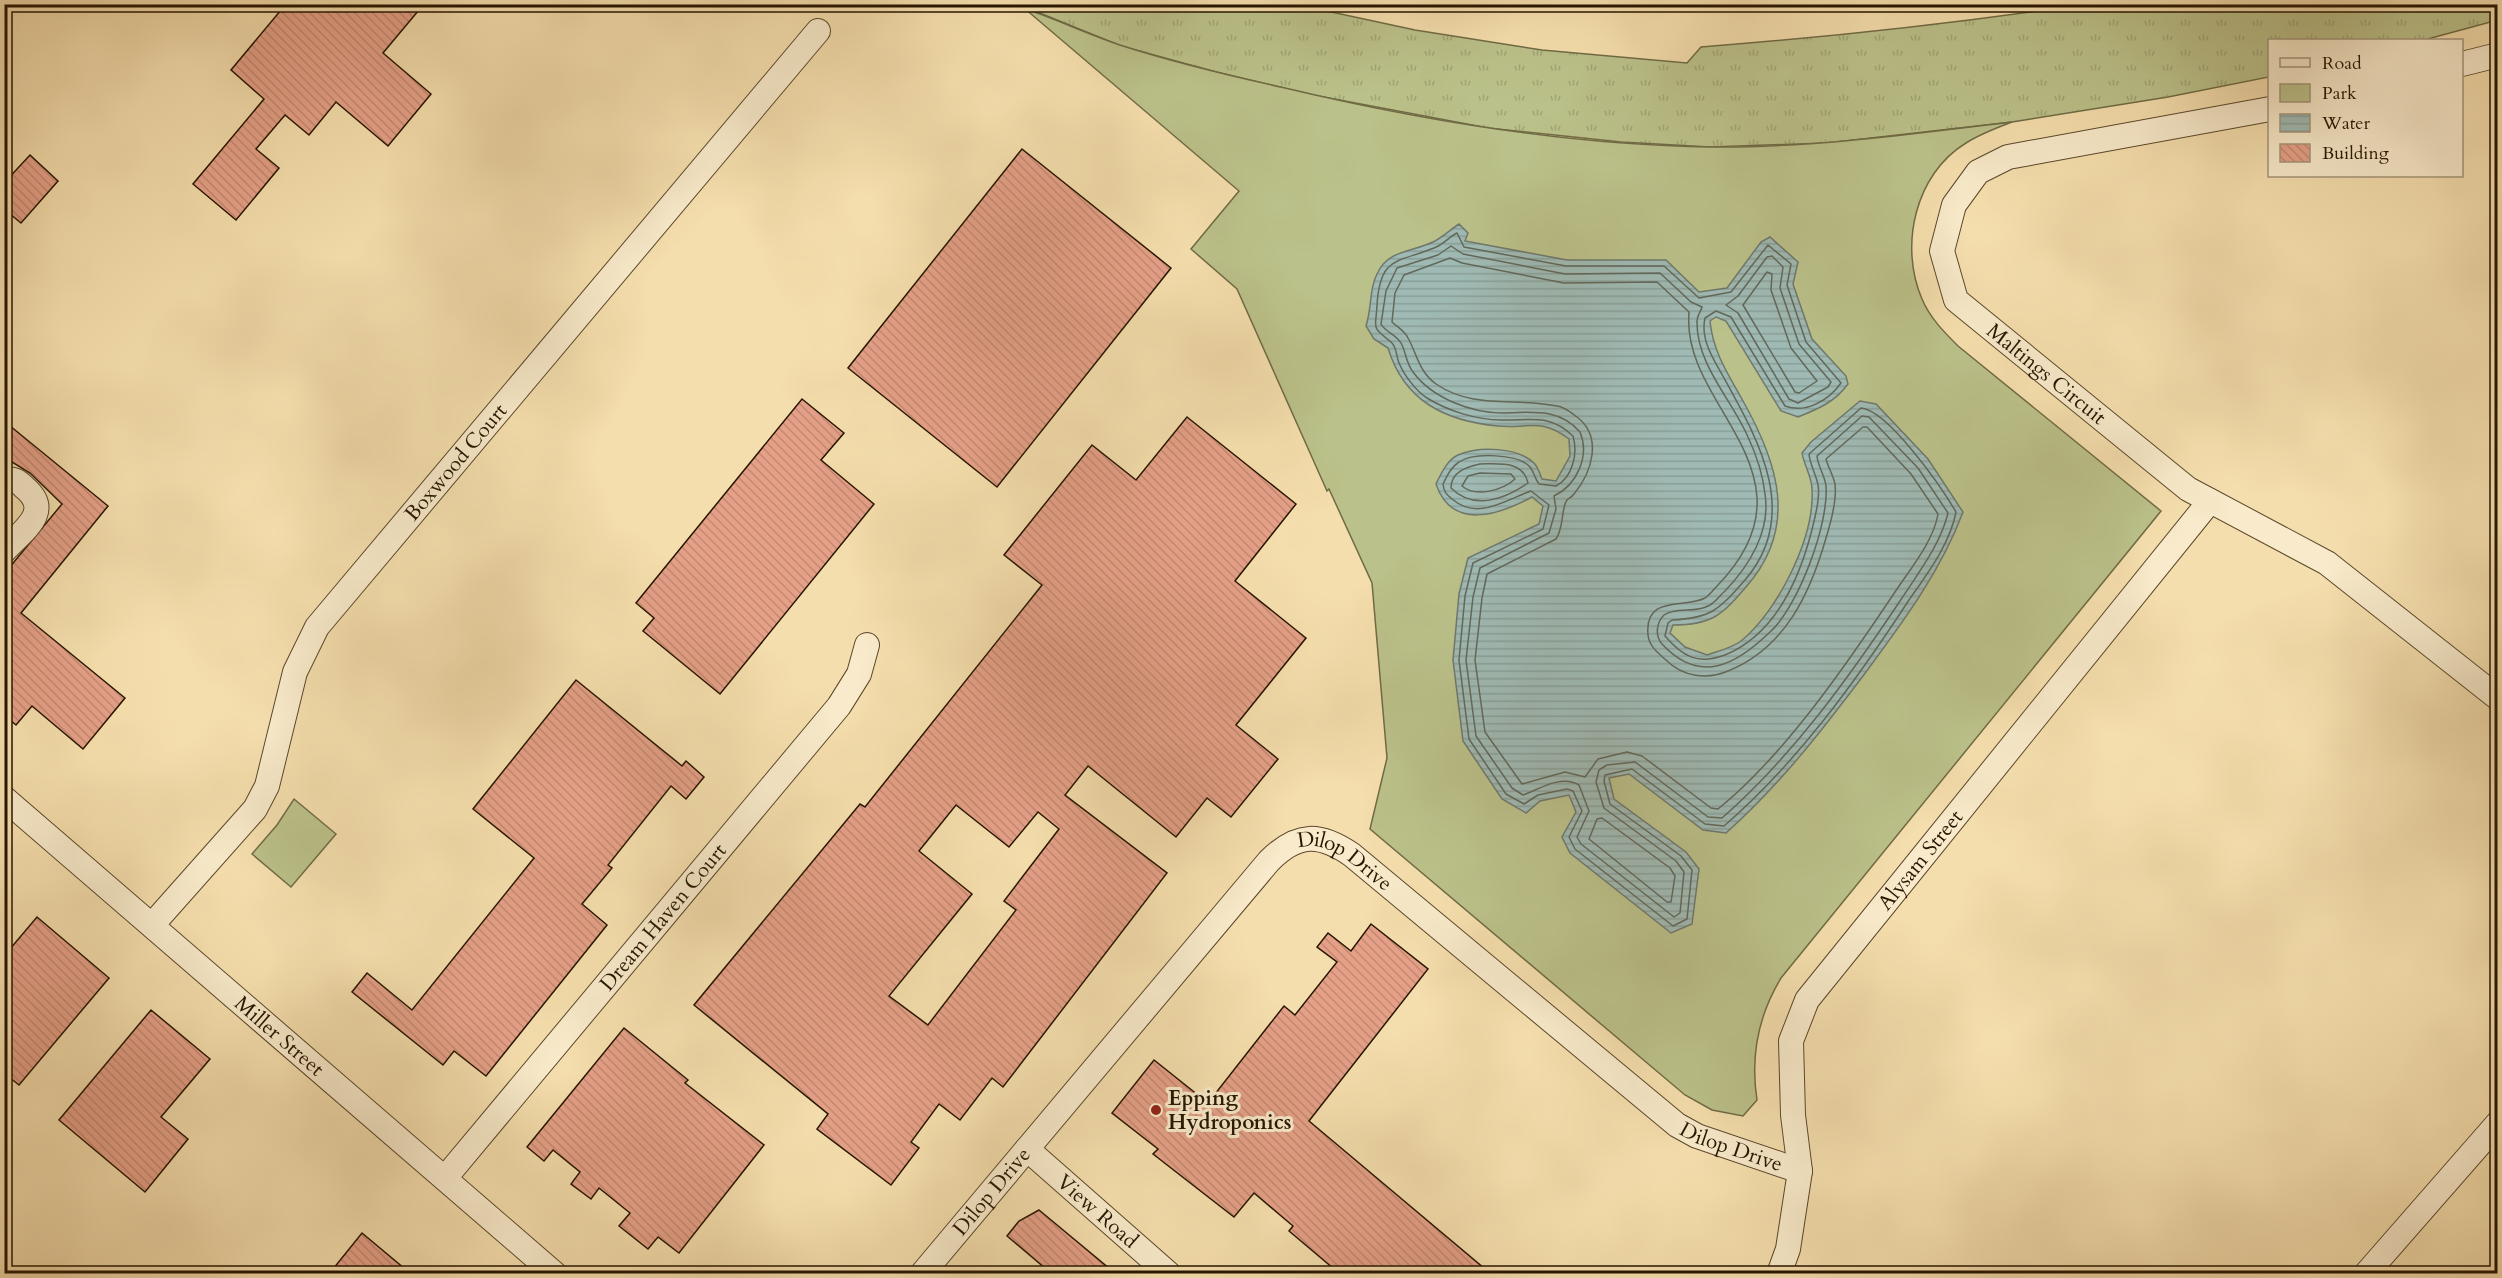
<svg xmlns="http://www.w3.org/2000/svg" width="2502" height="1278" viewBox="0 0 2502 1278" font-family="Cardo,serif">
<defs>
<pattern id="grass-tufts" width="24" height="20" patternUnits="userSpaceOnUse" patternTransform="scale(1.5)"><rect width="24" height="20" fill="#bbc18a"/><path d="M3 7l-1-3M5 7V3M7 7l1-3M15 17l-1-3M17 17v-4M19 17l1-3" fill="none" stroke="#a1a575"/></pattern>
<pattern id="water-rules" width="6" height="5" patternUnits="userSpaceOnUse" patternTransform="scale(1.5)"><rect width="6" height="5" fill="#9fbab4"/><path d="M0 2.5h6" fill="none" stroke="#899f99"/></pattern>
<pattern id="building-back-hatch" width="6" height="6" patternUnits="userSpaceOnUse" patternTransform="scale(1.5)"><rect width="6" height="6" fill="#e5a087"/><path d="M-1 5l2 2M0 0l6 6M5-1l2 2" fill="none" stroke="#c48973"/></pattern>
</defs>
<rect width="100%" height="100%" fill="#f5dead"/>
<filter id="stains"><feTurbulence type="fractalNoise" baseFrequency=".00333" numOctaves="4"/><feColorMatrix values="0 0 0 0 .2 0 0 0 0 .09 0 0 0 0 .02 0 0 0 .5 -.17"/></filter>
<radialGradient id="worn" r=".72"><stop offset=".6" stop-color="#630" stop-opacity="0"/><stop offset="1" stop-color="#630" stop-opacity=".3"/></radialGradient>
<path fill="url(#grass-tufts)" stroke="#706b45" stroke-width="1.5" d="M2086 4H2497L2498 20 2424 40H2270L2269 77 2168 97 2012 122 1827 143 1710 147 1621 142 1488 128 1313 95 1216 72 1121 46 1020 5H1299L1415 30 1542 50 1687 63 1701 47C1830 37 1958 23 2086 4Z"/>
<g fill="#bbc18a" stroke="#706b45" stroke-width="1.5">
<path d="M1024 8C1058 20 1090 35 1123 46 1176 63 1231 76 1285 88 1424 121 1567 145 1710 147 1811 148 1912 134 2012 122 1996 128 1980 134 1966 143 1915 174 1899 246 1922 299 1930 318 1944 332 1958 346L2161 511 1781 978C1758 1016 1750 1055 1757 1100L1743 1116 1712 1110 1685 1095 1370 829 1387 758 1372 583 1329 489 1327 491 1237 289 1191 249 1239 191Z"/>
<path d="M294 799 336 834 291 887 252 854 277 825Z"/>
</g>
<path fill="url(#water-rules)" stroke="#6f786c" stroke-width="1.5" d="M1459 224 1468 233 1465 241 1567 260H1666L1699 292 1727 288 1761 242 1770 237 1798 262 1793 284 1812 339 1846 376 1848 384C1835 402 1818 409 1798 417L1781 411 1726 321 1716 317 1710 321C1713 352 1728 374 1743 401 1778 463 1799 527 1746 587 1722 615 1712 625 1673 625L1670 633 1685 647 1707 655C1718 651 1732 648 1741 641 1778 611 1815 537 1812 489 1812 477 1804 465 1802 453L1811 442 1860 401 1876 404 1928 459 1963 512C1941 571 1903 622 1866 672 1823 729 1780 785 1726 833L1703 830 1629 774 1609 778 1614 799 1686 852 1699 869 1692 924 1671 933 1570 853 1562 837 1576 812 1569 795 1540 801 1526 813 1502 799 1463 741 1453 660 1459 594 1468 558 1539 524 1543 506 1532 497C1499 515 1452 531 1436 484 1441 474 1447 460 1458 455 1479 446 1517 447 1534 463 1538 467 1540 474 1542 479L1556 481 1570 456 1569 439C1540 417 1529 429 1498 426 1445 421 1404 401 1388 348L1374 339 1366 326C1372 308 1369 288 1378 272 1389 250 1412 252 1433 242 1442 238 1451 229 1459 224Z"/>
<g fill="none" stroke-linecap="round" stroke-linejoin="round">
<g stroke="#62685a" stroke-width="1.5">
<path d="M1457 233 1464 247 1566 266H1664L1699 298 1731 292 1768 245 1791 264 1787 285 1806 342 1841 383C1829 400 1806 414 1785 406L1731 317 1716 311 1705 318C1700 340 1714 360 1724 378 1759 441 1801 515 1745 580 1719 609 1713 618 1672 620L1668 623 1665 636C1683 657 1698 665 1725 655 1779 633 1803 571 1815 517 1817 508 1820 494 1818 485 1816 474 1810 465 1809 454L1861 408C1888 410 1942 488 1956 512 1950 544 1927 574 1909 600 1856 681 1797 763 1724 826L1705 824 1632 769 1605 775 1604 781 1610 804 1681 856 1692 870 1687 919 1673 926 1575 849 1569 837 1582 811 1573 791 1567 789 1538 795 1524 804 1506 794 1469 739 1459 660 1465 596 1473 563 1543 529 1549 505 1531 491C1505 500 1478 521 1452 499 1446 494 1444 492 1443 484 1447 476 1451 467 1459 462 1474 452 1519 454 1530 467 1534 472 1535 479 1539 484L1556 486C1573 477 1578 453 1573 436 1549 413 1531 421 1501 420 1477 420 1448 411 1427 398 1416 391 1404 375 1399 363 1396 356 1397 347 1391 342 1370 325 1376 330 1377 305 1380 256 1397 263 1434 248 1443 245 1449 237 1457 233Z"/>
<path d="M1451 246 1463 254 1565 274 1660 273 1691 302 1702 307C1701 312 1696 316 1697 323 1697 365 1732 400 1748 437 1756 454 1763 476 1765 494 1771 531 1749 566 1725 591 1720 595 1714 604 1708 606 1696 613 1675 607 1664 615 1656 623 1655 636 1662 644 1700 685 1736 665 1770 632 1798 607 1829 524 1826 486 1825 476 1818 467 1817 456L1862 416 1869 417 1918 468 1948 513C1941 543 1919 572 1902 598 1850 676 1793 756 1722 818L1708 817 1635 762 1607 765 1599 770 1596 782 1604 808 1676 861 1684 872 1680 913 1674 917 1581 844 1577 837 1589 811 1579 785C1561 774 1538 790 1523 795L1512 788 1476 736 1466 660 1473 597 1480 568 1549 533 1556 509 1554 496C1577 485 1590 456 1580 432 1559 408 1532 412 1503 413 1471 413 1432 398 1413 372 1406 363 1406 352 1401 343 1396 334 1385 332 1381 324L1386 291 1397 268 1438 255Z"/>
<path d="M1772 256 1783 267 1780 288 1799 344 1831 382 1828 387 1798 403 1789 399 1738 313 1726 305 1738 296 1767 257Z"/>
<path d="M1450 258 1462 263 1564 283 1657 282 1689 312C1683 381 1752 429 1757 497 1759 532 1741 561 1718 585 1714 589 1710 595 1705 598 1685 609 1644 594 1648 635 1649 646 1658 653 1666 660 1683 677 1707 680 1728 671 1785 648 1810 594 1826 538 1831 522 1837 501 1835 484 1833 475 1828 467 1826 459L1863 427H1867L1911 474 1938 514C1934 540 1911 568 1897 589 1849 661 1785 755 1718 809L1711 808 1642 756 1627 752 1598 759 1585 777 1565 772 1522 784 1485 732 1475 660 1482 598 1487 574 1556 539C1564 528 1561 508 1567 500 1569 498 1572 497 1574 494 1592 472 1603 437 1577 417 1570 412 1565 407 1557 406 1516 397 1474 410 1436 384 1419 372 1417 354 1408 338 1405 331 1397 327 1392 322L1395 293 1404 275Z"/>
<path d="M1767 272 1772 274 1771 290 1791 348 1817 381 1799 393 1795 392 1743 305Z"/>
<path d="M1480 464C1498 464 1523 460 1528 483 1505 499 1474 511 1451 488 1451 472 1466 467 1480 464Z"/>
<path d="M1480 473 1511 474 1515 479C1503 490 1476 498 1462 486L1468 476Z"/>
<path d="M1602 818 1670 868 1675 876 1671 902H1667L1589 839 1597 819Z"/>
</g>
</g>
<g fill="url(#building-back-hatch)" stroke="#261500" stroke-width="1.5" fill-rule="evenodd">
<path d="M286 4H424L383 53 431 94 388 146 336 102 309 135 285 115 256 149 279 168 236 220 193 184 264 99 231 70Z"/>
<path d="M1022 149 1171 268 997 487 848 368Z"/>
<path d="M30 155 58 181 21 223 4 209V183Z"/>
<path d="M802 399 844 433 821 460 874 504 720 694 643 631 654 618 636 603Z"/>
<path d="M1187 417 1296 504 1235 581 1306 638 1236 725 1278 759 1231 817 1207 798 1176 837 1088 766 1065 795 1167 873 1003 1087 992 1078 960 1120 939 1104 911 1142 919 1148 891 1185 817 1129 828 1114 694 1005 860 804 865 807 1042 585 1004 555 1092 445 1136 480ZM956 805 1009 847 1038 812 1059 829 1004 901 1016 910 928 1025 889 996 972 894 919 851Z"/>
<path d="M4 421 108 506 21 613 125 698 83 749 32 706 16 725 4 715V574L62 504 30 473 4 457Z"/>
<path d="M576 680 682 766 686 761 704 777 686 799 671 786 608 865 612 868 582 904 607 925 486 1076 454 1051 443 1065 352 992 367 973 412 1010 534 858 473 809Z"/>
<path d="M37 917 109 978 19 1085 4 1073V956Z"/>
<path d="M1371 924 1428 969 1309 1121 1491 1274H1340L1289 1231 1293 1226 1254 1193 1234 1217 1153 1154 1158 1149 1112 1113 1154 1060 1208 1103 1284 1006 1295 1015 1337 962 1317 947 1328 933 1351 951Z"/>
<path d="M151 1010 210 1059 161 1117 188 1139 145 1192 59 1120Z"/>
<path d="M624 1028 688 1080 685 1083 764 1145 679 1253 658 1237 648 1249 619 1226 630 1213 599 1188 591 1199 571 1184 580 1172 553 1150 544 1161 527 1147Z"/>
<path d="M1039 1210 1116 1274H1052L1007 1236 1019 1221Z"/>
<path d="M362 1233 411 1274H329Z"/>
</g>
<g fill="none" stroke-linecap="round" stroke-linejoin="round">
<defs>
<g id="minor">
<path d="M2462 64 2498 55"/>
<path id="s1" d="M2270 109 2008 157 1978 172 1954 205 1942 251 1956 300 2188 489 2327 563 2498 698"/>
<path d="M4 480C14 478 18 481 25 488 53 512 23 530 4 551"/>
<path id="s2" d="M4 798 555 1274"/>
<path id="s3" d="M152 925 255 809 267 786 295 672 317 627 818 31"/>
<path id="s4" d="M1027 1149 1169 1274"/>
<path id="s5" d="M445 1178 839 706 859 674 867 645"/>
<path id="s6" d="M922 1274 1269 861C1298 832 1320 833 1352 855L1677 1125 1697 1136 1800 1171"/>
<path id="s7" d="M1779 1274 1788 1249 1800 1171 1793 1115 1791 1041 1807 1000 2210 501"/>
<path d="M2366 1274 2498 1123"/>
</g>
</defs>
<use href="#minor" stroke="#5a472b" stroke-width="26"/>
<use href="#minor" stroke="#f8eaca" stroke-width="24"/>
</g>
<circle fill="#8f2418" stroke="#f8eaca" stroke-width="2" cx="1156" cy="1110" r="6"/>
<g text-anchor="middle" stroke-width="6" stroke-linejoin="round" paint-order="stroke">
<g font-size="21" fill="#261500" stroke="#f8eaca">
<text dy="7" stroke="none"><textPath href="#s1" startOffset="556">Maltings Circuit</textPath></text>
<text dy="7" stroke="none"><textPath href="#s3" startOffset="564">Boxwood Court</textPath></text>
<text dy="7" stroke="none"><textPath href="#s7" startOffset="460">Alysam Street</textPath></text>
<text dy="7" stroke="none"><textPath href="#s6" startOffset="628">Dilop Drive</textPath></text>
<text dy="7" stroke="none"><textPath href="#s5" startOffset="340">Dream Haven Court</textPath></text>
<text dy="7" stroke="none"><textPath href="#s2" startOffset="364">Miller Street</textPath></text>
<text dy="7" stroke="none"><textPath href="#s6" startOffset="1114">Dilop Drive</textPath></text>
<text dy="7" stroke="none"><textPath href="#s6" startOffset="108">Dilop Drive</textPath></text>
<text dy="7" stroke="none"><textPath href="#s4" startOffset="94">View Road</textPath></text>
</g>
<g font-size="21" font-weight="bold" fill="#261500" stroke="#f8eaca" text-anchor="start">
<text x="1168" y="1105">Epping<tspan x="1168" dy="24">Hydroponics</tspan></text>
</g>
</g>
<rect width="2502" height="1278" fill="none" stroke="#f5dead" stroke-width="24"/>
<rect x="6" y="6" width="2490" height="1266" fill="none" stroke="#261500" stroke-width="3"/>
<rect x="12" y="12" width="2478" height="1254" fill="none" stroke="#261500" stroke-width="1.5"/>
<rect x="2268" y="39" width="195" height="138" fill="#f8eaca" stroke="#a49579" stroke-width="1.5"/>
<rect x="2280" y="58" width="30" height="9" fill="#f8eaca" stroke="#a49579" stroke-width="1.5"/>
<text x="2322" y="69" font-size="18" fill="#261500">Road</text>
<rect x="2280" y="84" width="30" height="18" fill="#bbc18a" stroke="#a49579" stroke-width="1.5"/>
<text x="2322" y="99" font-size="18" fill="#261500">Park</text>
<rect x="2280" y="114" width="30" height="18" fill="url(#water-rules)" stroke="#a49579" stroke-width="1.5"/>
<text x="2322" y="129" font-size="18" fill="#261500">Water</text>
<rect x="2280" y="144" width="30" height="18" fill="url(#building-back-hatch)" stroke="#a49579" stroke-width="1.5"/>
<text x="2322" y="159" font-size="18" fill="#261500">Building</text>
<rect width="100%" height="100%" filter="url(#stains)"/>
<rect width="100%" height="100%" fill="url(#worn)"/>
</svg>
